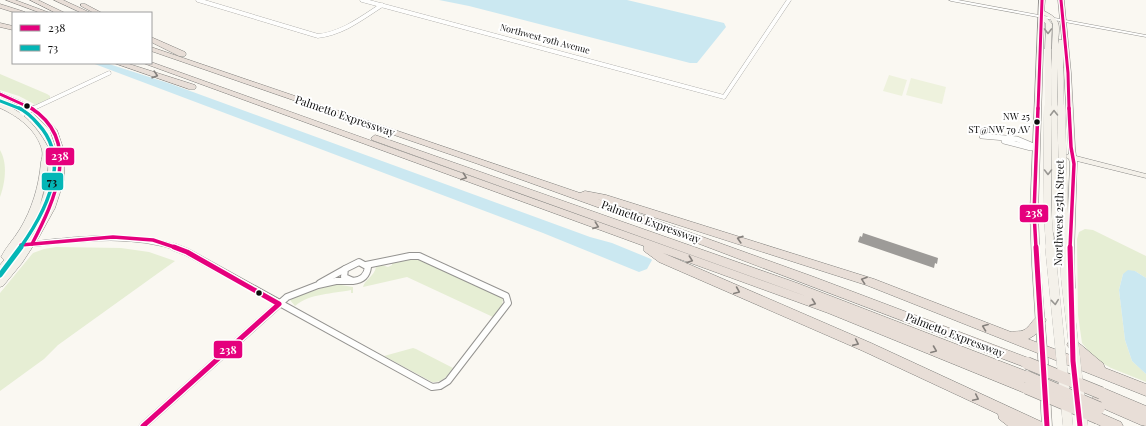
<svg xmlns="http://www.w3.org/2000/svg" width="1146" height="426" viewBox="0 0 1146 426" font-family="'Playfair Display',serif">
<rect width="100%" height="100%" fill="#faf8f2"/>
<g fill="#e6eed4">
<path d="M0 74 47 94 50 96V98L36 105 19 96 0 90Z"/>
<path d="M0 150C8 164 5 183 0 197Z"/>
<path d="M1085 229 1093 230 1146 256V278L1135 271 1123 274 1119 290 1125 340 1132 361 1146 374V382L1111 368 1095 359 1082 343 1078 315 1077 239 1079 232Z"/>
<path d="M56 247 121 248 149 252 175 261 58 345 44 359 0 391V293L33 253 44 249Z"/>
<path d="M412 258H416L502 297 503 300 502 305 493 317 407 277 363 287C365 279 374 277 376 267L382 265 388 267 392 265V262Z"/>
<path d="M335 284 353 287V293H351V290C333 294 310 293 295 306L290 300 297 296Z"/>
<path d="M413 348 416 349 453 368C447 376 443 383 432 382L384 356Z"/>
</g>
<g fill="#eef2dd">
<path d="M889 75 907 80 902 96 883 91Z"/>
<path d="M911 78 946 87 942 104 906 95Z"/>
</g>
<g fill="#cbe8f1">
<path d="M439 0H627L724 23 726 27 697 63H690L469 6Z"/>
<path d="M92 63H106L171 84 590 237 612 243 651 259 652 260 647 269 639 272 543 233Z"/>
<path d="M1128 270 1135 271 1146 278V374L1132 361 1125 340 1119 290 1123 274Z"/>
</g>
<path fill="#9d9b98" d="M863 233 938 258 937 264 935 263 934 268 858 242 860 236 862 237Z"/>
<g fill="none" stroke-linecap="round" stroke-linejoin="round">
<defs>
<g id="minor-far2">
<path d="M198 0 318 36C343 33 362 18 382 5"/>
<path d="M362 0 724 97 789 0"/>
<path d="M32 109 109 73"/>
</g>
<g id="minor-far1">
<path d="M20 115 34 108"/>
<path d="M982 136 1017 139 1036 147"/>
<path d="M1004 141 1031 148 1036 147"/>
<path d="M32 244C81 239 130 232 177 248"/>
</g>
<g id="minor">
<path d="M174 247 187 252 432 387 440 386 448 381 508 303 506 296 419 256H410L366 265"/>
<path d="M359 262 368 267C367 276 362 280 353 281L344 277 345 269Z"/>
<path d="M320 283 345 269"/>
<path d="M143 426 287 297 318 285 336 281H351"/>
</g>
<path id="tertiary" d="M949 0H958L1146 35V37L951 1Z"/>
<g id="secondary">
<path d="M1039 0H1045L1044 11C1063 20 1059 26 1058 44L1059 40H1062L1058 0H1064L1071 73 1075 147 1076 156 1146 174V178L1077 161 1074 256 1075 288 1074 290 1071 292 1068 290 1067 288 1066 263 1061 262 1060 260 1052 227 1051 70 1053 24 1050 18 1044 15 1052 24 1051 49 1048 51 1045 49 1046 24 1044 22 1038 213 1040 265 1049 373 1048 376 1044 377 1040 376 1039 373 1032 265 1030 213ZM1063 56 1069 154 1064 156 1069 159 1070 164 1066 251 1060 227 1057 70V68L1060 70 1063 68Z"/>
<path d="M0 92 36 108 57 130 65 154 64 180 55 208 39 237 22 263 3 286 0 287V278L16 259 33 234 47 208 52 193C46 208 14 270 0 274V265L4 260 1 257C6 247 14 239 20 229 32 209 39 186 41 162 42 159 43 154 42 150 37 130 18 116 0 108V103C23 110 38 128 49 149 51 154 55 158 56 163 57 172 55 180 54 188L56 180 58 154 50 130 31 111 0 96ZM48 165C49 179 45 191 40 205L46 181Z"/>
<path d="M1045 388 1049 390 1050 393 1052 426H1042L1040 393 1041 390Z"/>
</g>
<g id="motorway">
<path d="M6 0H15L50 13H41Z"/>
<path d="M30 0H38L65 13H56Z"/>
<path d="M54 0H63L91 13H82Z"/>
<path d="M0 4 25 12 26 13H16L0 8Z"/>
<path d="M81 4H85L102 13H94L81 6Z"/>
<path d="M0 23 13 26V30L0 27Z"/>
<path d="M151 37 185 52 186 54 185 56H179L151 42Z"/>
<path d="M151 47 580 193 585 191 606 195 874 279 1011 332C1015 331 1020 332 1024 330 1032 326 1034 313 1044 317L1046 320C1042 328 1037 335 1028 339L1078 358 1067 345 1069 341C1072 340 1072 340 1075 341 1078 341 1098 360 1103 363L1105 368 1146 384V396L866 285 597 199 814 277 1031 359 1033 363 1031 367 1027 368 697 243 478 164 151 51Z"/>
<path d="M151 62 811 298 372 140 371 138 375 135 378 136 797 283 1031 373 1033 377 1031 381 1028 382 1032 384 1033 388 1032 392 1027 394 828 313 663 253 871 343 1042 422 1044 426H1008L999 419 998 414 863 351 659 262 644 251V246L143 63Z"/>
<path d="M114 63H126L195 85 196 87 195 89H189Z"/>
<path d="M1101 387 1146 406V426L1141 425 1093 404 1091 400 1095 395V393L1096 389Z"/>
<path d="M1098 412 1121 422 1123 426H1101L1093 422 1091 418 1093 414Z"/>
</g>
</defs>
<use href="#minor-far2" stroke="#949390" stroke-width="4.5"/>
<use href="#minor-far1" stroke="#949390" stroke-width="6"/>
<use href="#minor" stroke="#949390" stroke-width="8"/>
<use href="#tertiary" stroke="#949390" stroke-width="1"/>
<use href="#secondary" stroke="#8a8987" stroke-width="1"/>
<use href="#motorway" stroke="#81807d" stroke-width="1"/>
<use href="#minor-far2" stroke="#fefefd" stroke-width="4"/>
<use href="#minor-far1" stroke="#fefefd" stroke-width="5"/>
<use href="#minor" stroke="#fefefd" stroke-width="6"/>
<use href="#tertiary" fill="#fefefd" fill-rule="evenodd"/>
<use href="#secondary" fill="#f4f1ea" fill-rule="evenodd"/>
<use href="#motorway" fill="#e8ded7" fill-rule="evenodd"/>
<defs>
<g id="secondary-bridge-far2">
<path d="M1060 68 1061 109"/>
<path d="M1048 109V49"/>
</g>
<g id="secondary-bridge-far1">
<path d="M1048 108 1047 204 1050 248"/>
<path d="M1061 108 1065 248"/>
</g>
<g id="secondary-bridge">
<path d="M1050 247 1068 426"/>
<path d="M1065 247 1066 279 1083 426"/>
</g>
<g id="motorway-bridge">
<path d="M1027 363 1101 393"/>
<path d="M1027 377 1099 408"/>
<path d="M1027 388 1098 418"/>
</g>
</defs>
<use href="#secondary-bridge-far2" stroke="#8a8987" stroke-width="6" stroke-linecap="butt"/>
<use href="#secondary-bridge-far1" stroke="#8a8987" stroke-width="8" stroke-linecap="butt"/>
<use href="#secondary-bridge" stroke="#8a8987" stroke-width="10" stroke-linecap="butt"/>
<use href="#motorway-bridge" stroke="#81807d" stroke-width="13" stroke-linecap="butt"/>
<use href="#secondary-bridge-far2" stroke="#f4f1ea" stroke-width="6"/>
<use href="#secondary-bridge-far1" stroke="#f4f1ea" stroke-width="8"/>
<use href="#secondary-bridge" stroke="#f4f1ea" stroke-width="10"/>
<use href="#motorway-bridge" stroke="#e8ded7" stroke-width="12"/>
<defs>
<g id="bus-1-far2">
<path d="M1061 0 1068 73 1069 109"/>
<path d="M0 94 33 109"/>
<path d="M1038 109 1042 0"/>
</g>
<g id="bus-1-far1">
<path d="M31 108C83 141 54 202 32 244"/>
<path d="M1069 108 1071 147 1074 164 1070 248"/>
<path d="M21 245 113 237 153 240 177 248"/>
<path d="M1036 248 1034 213 1038 108"/>
</g>
<g id="bus-1">
<path d="M1036 247 1047 426"/>
<path d="M1070 247 1073 361 1080 426"/>
<path d="M143 426 279 304 187 252 174 247"/>
</g>
<path id="bus-2-far2" d="M0 101 21 109"/>
<path id="bus-2-far1" d="M19 108C27 112 32 117 38 124 73 161 45 213 20 248"/>
<path id="bus-2" d="M0 275 21 247"/>
</defs>
<use href="#bus-1-far2" stroke="#fff" stroke-width="5"/>
<use href="#bus-1-far1" stroke="#fff" stroke-width="6"/>
<use href="#bus-1" stroke="#fff" stroke-width="8"/>
<use href="#bus-2-far2" stroke="#fff" stroke-width="5"/>
<use href="#bus-2-far1" stroke="#fff" stroke-width="6"/>
<use href="#bus-2" stroke="#fff" stroke-width="8"/>
<use href="#bus-1-far2" stroke="#e5007d" stroke-width="3"/>
<use href="#bus-1-far1" stroke="#e5007d" stroke-width="3.5"/>
<use href="#bus-1" stroke="#e5007d" stroke-width="5"/>
<use href="#bus-2-far2" stroke="#04b6b6" stroke-width="3"/>
<use href="#bus-2-far1" stroke="#04b6b6" stroke-width="3.5"/>
<use href="#bus-2" stroke="#04b6b6" stroke-width="5"/>
</g>
<defs><path id="oneway-chevron" d="M-2-3.5L2.5 0L-2 3.5" fill="none" stroke-width="1.6" stroke-linecap="round" stroke-linejoin="round"/></defs>
<g stroke="#989692">
<use href="#oneway-chevron" transform="translate(1048 31) rotate(90)"/>
<use href="#oneway-chevron" transform="translate(1054 113) rotate(-91)"/>
<use href="#oneway-chevron" transform="translate(1048 172) rotate(90)"/>
<use href="#oneway-chevron" transform="translate(1055 302) rotate(84)"/>
</g>
<g stroke="#85807c">
<use href="#oneway-chevron" transform="translate(155 75) rotate(17)"/>
<use href="#oneway-chevron" transform="translate(464 177) rotate(20)"/>
<use href="#oneway-chevron" transform="translate(596 226) rotate(20)"/>
<use href="#oneway-chevron" transform="translate(740 239) rotate(-163)"/>
<use href="#oneway-chevron" transform="translate(690 260) rotate(20)"/>
<use href="#oneway-chevron" transform="translate(864 280) rotate(-161)"/>
<use href="#oneway-chevron" transform="translate(737 291) rotate(23)"/>
<use href="#oneway-chevron" transform="translate(813 303) rotate(20)"/>
<use href="#oneway-chevron" transform="translate(985 327) rotate(-159)"/>
<use href="#oneway-chevron" transform="translate(856 343) rotate(24)"/>
<use href="#oneway-chevron" transform="translate(934 350) rotate(22)"/>
<use href="#oneway-chevron" transform="translate(976 398) rotate(25)"/>
</g>
<g fill="#0d0d0d" stroke="#fff" stroke-width="1.5">
<circle cx="27" cy="106" r="3.5"/>
<circle cx="1037" cy="122" r="3.5"/>
<circle cx="259" cy="293" r="3.5"/>
</g>
<g text-anchor="middle" stroke-width="4" stroke-linejoin="round" paint-order="stroke">
<g font-size="9" fill="#0d0d0d" stroke="#fff">
<text transform="translate(545 39) rotate(15)" y="3">Northwest 79th Avenue</text>
</g>
<g font-size="10" fill="#0d0d0d" stroke="#fff" text-anchor="end">
<text x="1030" y="120">NW 25<tspan x="1030" dy="13">ST@NW 79 AV</tspan></text>
</g>
<g font-size="11" fill="#0d0d0d" stroke="#fff">
<text transform="translate(345 116) rotate(19)" y="4">Palmetto Expressway</text>
<text transform="translate(1059 213) rotate(-89)" y="4">Northwest 25th Street</text>
<text transform="translate(651 222) rotate(20)" y="4">Palmetto Expressway</text>
<text transform="translate(955 335) rotate(21)" y="4">Palmetto Expressway</text>
</g>
</g>
<g stroke="#fff" stroke-width="1.5">
<rect x="45" y="147" width="30" height="19" rx="4" fill="#e5007d"/>
<rect x="41" y="172" width="23" height="19" rx="4" fill="#04b6b6"/>
<rect x="1019" y="204" width="30" height="19" rx="4" fill="#e5007d"/>
<rect x="213" y="340" width="30" height="19" rx="4" fill="#e5007d"/>
</g>
<g font-size="11" text-anchor="middle" font-weight="bold" fill="#fff">
<text x="60" y="160">238</text>
<text x="1034" y="217">238</text>
<text x="228" y="354">238</text>
</g>
<g font-size="11" text-anchor="middle" font-weight="bold" fill="#111">
<text x="52" y="186">73</text>
</g>
<rect x="12" y="12" width="140" height="52" fill="#ffffff" stroke="#9e9e9e"/>
<rect x="20" y="25" width="20" height="6" fill="#e5007d" stroke="#9e9e9e"/>
<text x="48" y="32" font-size="12" fill="#0d0d0d">238</text>
<rect x="20" y="45" width="20" height="6" fill="#04b6b6" stroke="#9e9e9e"/>
<text x="48" y="52" font-size="12" fill="#0d0d0d">73</text>
</svg>
